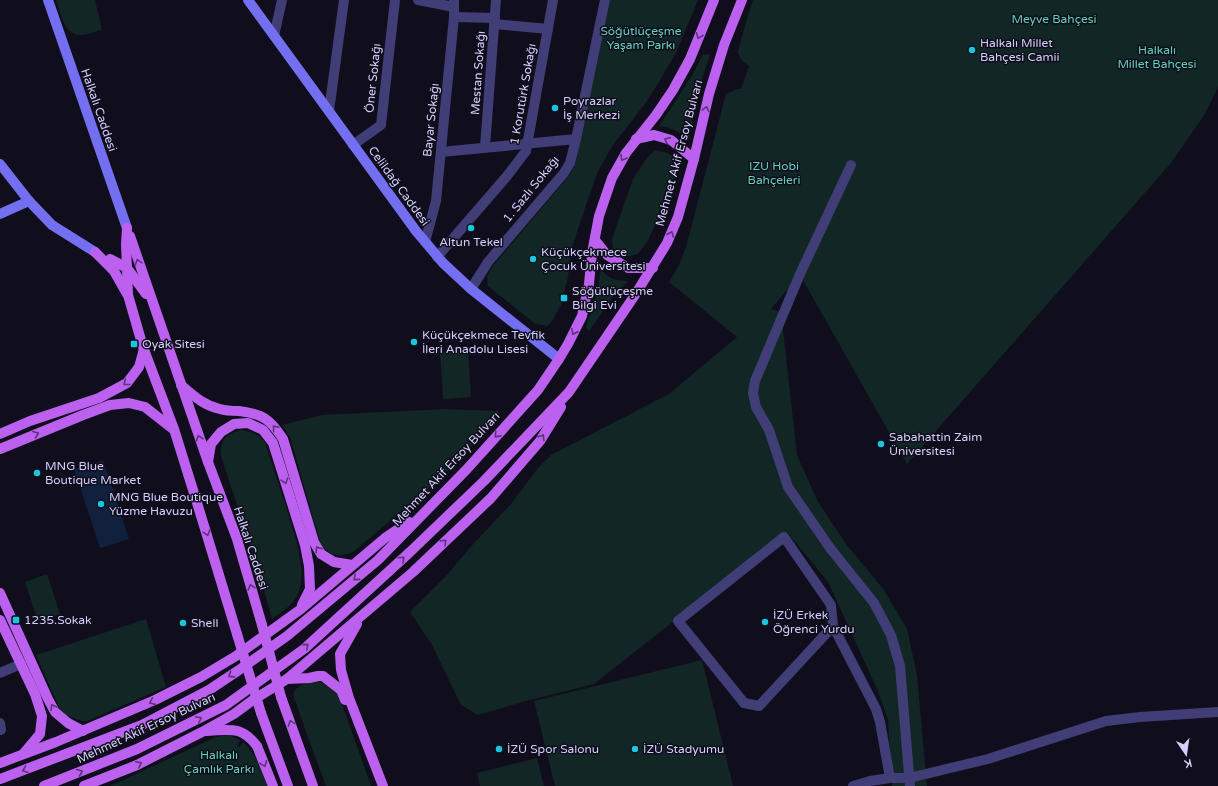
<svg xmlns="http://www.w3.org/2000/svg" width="1218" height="786" viewBox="0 0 1218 786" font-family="'Varela Round',sans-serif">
<rect width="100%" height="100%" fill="#100e1c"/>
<g fill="#112625">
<path d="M56 0H95L102 30C96 31 90 34 83 35 64 37 61 14 56 0Z"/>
<path d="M610 0H698L676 53 659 82 644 105 613 145 598 171 587 202 571 250 568 277 561 305 552 321 547 326 534 323 488 286 487 276 492 267 569 176 575 165Z"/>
<path d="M753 0H1218V87L1205 114 1171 163 907 464 800 275 771 309 781 312 797 455 817 500 846 544 884 590 907 629 917 675 927 786H892L888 720 878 691 828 582 787 532 594 684 526 701 478 715 461 705 432 645 410 612 447 575 474 543 511 504 537 469 551 455 669 394 737 337 669 282 679 265 686 247 726 94 737 89H741L749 66C743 62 739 58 738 51L749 12Z"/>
<path d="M703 54 710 55 696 97 689 140C680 132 671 127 659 126L693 74Z"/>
<path d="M655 150 668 153 674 158 676 172 664 207 646 244 638 254 626 257 613 249 612 239 633 179 647 158Z"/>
<path d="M601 268C608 280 615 280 628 281L613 297 589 331 586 328 598 288Z"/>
<path d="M468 351 471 397 443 399 440 352Z"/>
<path d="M446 409 499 411 467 452 430 487 353 552C337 558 329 556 320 542L290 437 282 425 322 415Z"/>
<path d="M241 430C252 432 258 434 265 442 272 465 280 487 287 510 294 534 309 572 297 596 292 606 280 613 272 619L257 566 221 456C220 440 225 434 241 430Z"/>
<path d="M47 574 60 614 38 621 25 582Z"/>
<path d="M146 619 166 687 85 722 62 714 36 655Z"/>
<path d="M702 660 733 786H555L534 701Z"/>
<path d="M315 681C325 682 331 687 338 693L371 786H326L305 729 293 694C298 684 305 683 315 681Z"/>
<path d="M228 735 240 740 237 746 240 747 243 742C257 756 261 768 267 786H110L216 737Z"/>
<path d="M537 758 544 786H480L477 773Z"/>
</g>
<path fill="#11213d" d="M103 460 129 539 100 548 74 469Z"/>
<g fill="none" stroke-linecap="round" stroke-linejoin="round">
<g stroke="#403d77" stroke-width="10">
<path d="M418 0 454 7"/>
<path d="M454 17 495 18"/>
<path d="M494 24 548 29"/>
<path d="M274 36 282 0"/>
<path d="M329 111 344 0"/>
<path d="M353 145 381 125 395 0"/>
<path d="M485 147 496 0"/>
<path d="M441 152 576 139"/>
<path d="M851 165 800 274 755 381 753 393 756 407 769 430 788 487 830 548 874 603 891 635 900 666 910 786"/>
<path d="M425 242 436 201 454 17V0"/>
<path d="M437 257 507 176 526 151 553 0"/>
<path d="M471 289 488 262 564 173 570 163 576 139 605 0"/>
<path d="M833 626 759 706 744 703 678 621 784 537 831 605 833 626 876 709 880 722 890 778"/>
<path d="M0 673 21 664"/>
<path d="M0 723 1 730"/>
<path d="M853 786 870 781 890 778H909L988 759 1106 721 1140 717 1218 712"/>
</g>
<g stroke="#736ff0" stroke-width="10">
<path d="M48 0 127 228"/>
<path d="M248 0 416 231 443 263 471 289 559 359"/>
<path d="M0 164 29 201 52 225 95 252"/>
<path d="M0 214 29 201"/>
</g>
<g stroke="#bb60ef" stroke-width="10">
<path d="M636 139 654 135 671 140 694 159"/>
<path d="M127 228 126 244 128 295 143 347 174 429 198 506 237 634"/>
<path d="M130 236 208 462 237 539 262 625"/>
<path d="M595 240 607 255 628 268H653"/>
<path d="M95 252 114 271 127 294"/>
<path d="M110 259 127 268 146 294"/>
<path d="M181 385C194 396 203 405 220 409 226 411 233 411 239 411 263 414 270 419 283 439L314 542 321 554 334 562 352 565"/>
<path d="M0 434 30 421 99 398 127 383 139 367 144 349"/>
<path d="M0 449 83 415 110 405 129 403 145 407 173 429"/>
<path d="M208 462 211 444 221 432 234 424 248 423 263 430 273 443 305 545 309 566 310 589 302 605"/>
<path d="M0 593 48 699 55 712 68 723 83 731"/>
<path d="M0 620 35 694 42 716 40 734 24 753"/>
<path d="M357 624 340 654 341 670 349 698 383 786"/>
<path d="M287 679 309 678 318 676H323L341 690 345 700"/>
<path d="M281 697 313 786"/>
<path d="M261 713 288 786"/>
<path d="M206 731C229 730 241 725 257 746L273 786"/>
<path d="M0 763 56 742 155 700 201 677 236 656 301 609 385 538 409 522"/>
<path d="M0 779 142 725 209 690 239 670 287 636 378 560 467 469 538 390 559 359 568 344 582 316 589 284 592 253 599 216 612 178 626 153 656 115 673 90 690 59 714 0"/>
<path d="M44 786 137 749 226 705 304 649 410 552 484 481 569 392 635 295 667 243 678 217 694 159 709 94 724 45 742 0"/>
<path d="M84 786 137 765 202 732 234 714 253 700 287 679 413 572 491 498 540 441 561 407"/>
</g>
<g stroke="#bb60ef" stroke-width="10">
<path d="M262 625 281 697"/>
<path d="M237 634 261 713"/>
</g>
</g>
<defs><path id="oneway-chevron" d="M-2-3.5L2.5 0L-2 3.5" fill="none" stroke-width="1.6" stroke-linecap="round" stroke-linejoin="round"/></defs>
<g stroke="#5d337b">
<use href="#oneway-chevron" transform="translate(699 36) rotate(112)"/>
<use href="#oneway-chevron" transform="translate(706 109) rotate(-77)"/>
<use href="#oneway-chevron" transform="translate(667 140) rotate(-156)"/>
<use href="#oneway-chevron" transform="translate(623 158) rotate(120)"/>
<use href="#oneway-chevron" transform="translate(671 234) rotate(-68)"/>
<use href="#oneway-chevron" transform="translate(138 262) rotate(-108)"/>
<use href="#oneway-chevron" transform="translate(574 332) rotate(116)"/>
<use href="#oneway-chevron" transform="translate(126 383) rotate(141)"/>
<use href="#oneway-chevron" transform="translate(275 428) rotate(-131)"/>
<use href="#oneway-chevron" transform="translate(36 434) rotate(-22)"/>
<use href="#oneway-chevron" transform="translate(497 435) rotate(132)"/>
<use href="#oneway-chevron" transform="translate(542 437) rotate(-58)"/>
<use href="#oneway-chevron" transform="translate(199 438) rotate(-109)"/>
<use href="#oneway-chevron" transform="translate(285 481) rotate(73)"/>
<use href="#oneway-chevron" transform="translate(207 533) rotate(73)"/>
<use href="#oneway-chevron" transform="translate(444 542) rotate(-44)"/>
<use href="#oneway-chevron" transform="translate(318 549) rotate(-123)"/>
<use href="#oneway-chevron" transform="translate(402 559) rotate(-43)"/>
<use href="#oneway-chevron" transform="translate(356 578) rotate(140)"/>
<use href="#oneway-chevron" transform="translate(251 587) rotate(-106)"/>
<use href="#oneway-chevron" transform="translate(306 646) rotate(-41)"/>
<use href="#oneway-chevron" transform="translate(231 675) rotate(147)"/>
<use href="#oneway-chevron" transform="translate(152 702) rotate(156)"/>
<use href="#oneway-chevron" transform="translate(53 707) rotate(-121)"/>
<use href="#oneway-chevron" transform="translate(199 719) rotate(-26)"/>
<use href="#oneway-chevron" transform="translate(291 723) rotate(-110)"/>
<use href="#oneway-chevron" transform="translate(139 764) rotate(-26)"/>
<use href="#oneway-chevron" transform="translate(264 764) rotate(68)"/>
<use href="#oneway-chevron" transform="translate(25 770) rotate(160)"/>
<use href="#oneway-chevron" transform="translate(80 772) rotate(-22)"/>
</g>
<g fill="#17c7dd" stroke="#100e1c" stroke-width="1.5">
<circle cx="972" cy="50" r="4"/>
<circle cx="555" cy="108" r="4"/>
<circle cx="471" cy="228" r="4"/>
<circle cx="533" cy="259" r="4"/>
<rect x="560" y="294" width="8" height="8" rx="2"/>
<circle cx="414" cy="342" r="4"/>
<rect x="130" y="340" width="8" height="8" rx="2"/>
<circle cx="881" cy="444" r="4"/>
<circle cx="37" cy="473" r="4"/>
<circle cx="101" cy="504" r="4"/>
<rect x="12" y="616" width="8" height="8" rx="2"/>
<circle cx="765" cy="622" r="4"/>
<circle cx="183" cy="623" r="4"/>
<circle cx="499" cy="749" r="4"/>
<circle cx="635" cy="749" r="4"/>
</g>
<g text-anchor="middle" stroke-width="3" stroke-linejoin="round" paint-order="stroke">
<g font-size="12" fill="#62d1b7" stroke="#100e1c">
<text x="1054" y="23">Meyve Bahçesi</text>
<text x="641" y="35">Söğütlüçeşme<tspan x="641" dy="14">Yaşam Parkı</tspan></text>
<text x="1157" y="54">Halkalı<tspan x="1157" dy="14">Millet Bahçesi</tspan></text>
<text x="774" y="170">IZU Hobi<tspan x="774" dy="14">Bahçeleri</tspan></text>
<text x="219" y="759">Halkalı<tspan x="219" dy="14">Çamlık Parkı</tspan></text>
</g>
<g font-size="12" fill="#d3cefa" stroke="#100e1c" text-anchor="start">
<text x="980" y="47">Halkalı Millet<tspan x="980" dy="14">Bahçesi Camii</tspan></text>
<text x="563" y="105">Poyrazlar<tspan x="563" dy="14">İş Merkezi</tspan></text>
<text x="471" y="246" text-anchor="middle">Altun Tekel</text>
<text x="541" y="256">Küçükçekmece<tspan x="541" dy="14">Çocuk Üniversitesi</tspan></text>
<text x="572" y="295">Söğütlüçeşme<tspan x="572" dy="14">Bilgi Evi</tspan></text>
<text x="422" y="339">Küçükçekmece Tevfik<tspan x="422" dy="14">İleri Anadolu Lisesi</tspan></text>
<text x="142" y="348">Oyak Sitesi</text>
<text x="889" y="441">Sabahattin Zaim<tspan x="889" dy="14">Üniversitesi</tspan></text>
<text x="45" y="470">MNG Blue<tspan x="45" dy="14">Boutique Market</tspan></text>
<text x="109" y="501">MNG Blue Boutique<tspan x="109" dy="14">Yüzme Havuzu</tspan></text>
<text x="773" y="619">İZÜ Erkek<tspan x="773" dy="14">Öğrenci Yurdu</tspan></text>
<text x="24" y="624">1235.Sokak</text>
<text x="191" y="627">Shell</text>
<text x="507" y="753">İZÜ Spor Salonu</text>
<text x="643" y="753">İZÜ Stadyumu</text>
</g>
<g font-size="12" fill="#d3cefa" stroke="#100e1c">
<text transform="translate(478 73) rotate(-86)" y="4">Mestan Sokağı</text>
<text transform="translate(373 78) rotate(-84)" y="4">Öner Sokağı</text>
<text transform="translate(523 94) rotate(-80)" y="4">1 Korutürk Sokağı</text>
<text transform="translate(99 110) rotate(71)" y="4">Halkalı Caddesi</text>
<text transform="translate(431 120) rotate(-84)" y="4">Bayar Sokağı</text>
<text transform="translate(679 153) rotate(-75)" y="4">Mehmet Akif Ersoy Bulvarı</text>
<text transform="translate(399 186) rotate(54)" y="4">Celildağ Caddesi</text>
<text transform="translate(531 189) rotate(-51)" y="4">1. Sazlı Sokağı</text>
<text transform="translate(446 469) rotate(-47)" y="4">Mehmet Akif Ersoy Bulvarı</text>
<text transform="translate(251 548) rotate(72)" y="4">Halkalı Caddesi</text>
<text transform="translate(146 728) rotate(-25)" y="4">Mehmet Akif Ersoy Bulvarı</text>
</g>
</g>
<g transform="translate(1186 754) rotate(167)" stroke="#100e1c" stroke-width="3" paint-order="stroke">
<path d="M0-3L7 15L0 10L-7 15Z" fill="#d3cefa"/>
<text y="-6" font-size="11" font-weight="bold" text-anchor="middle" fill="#d3cefa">K</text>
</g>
</svg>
